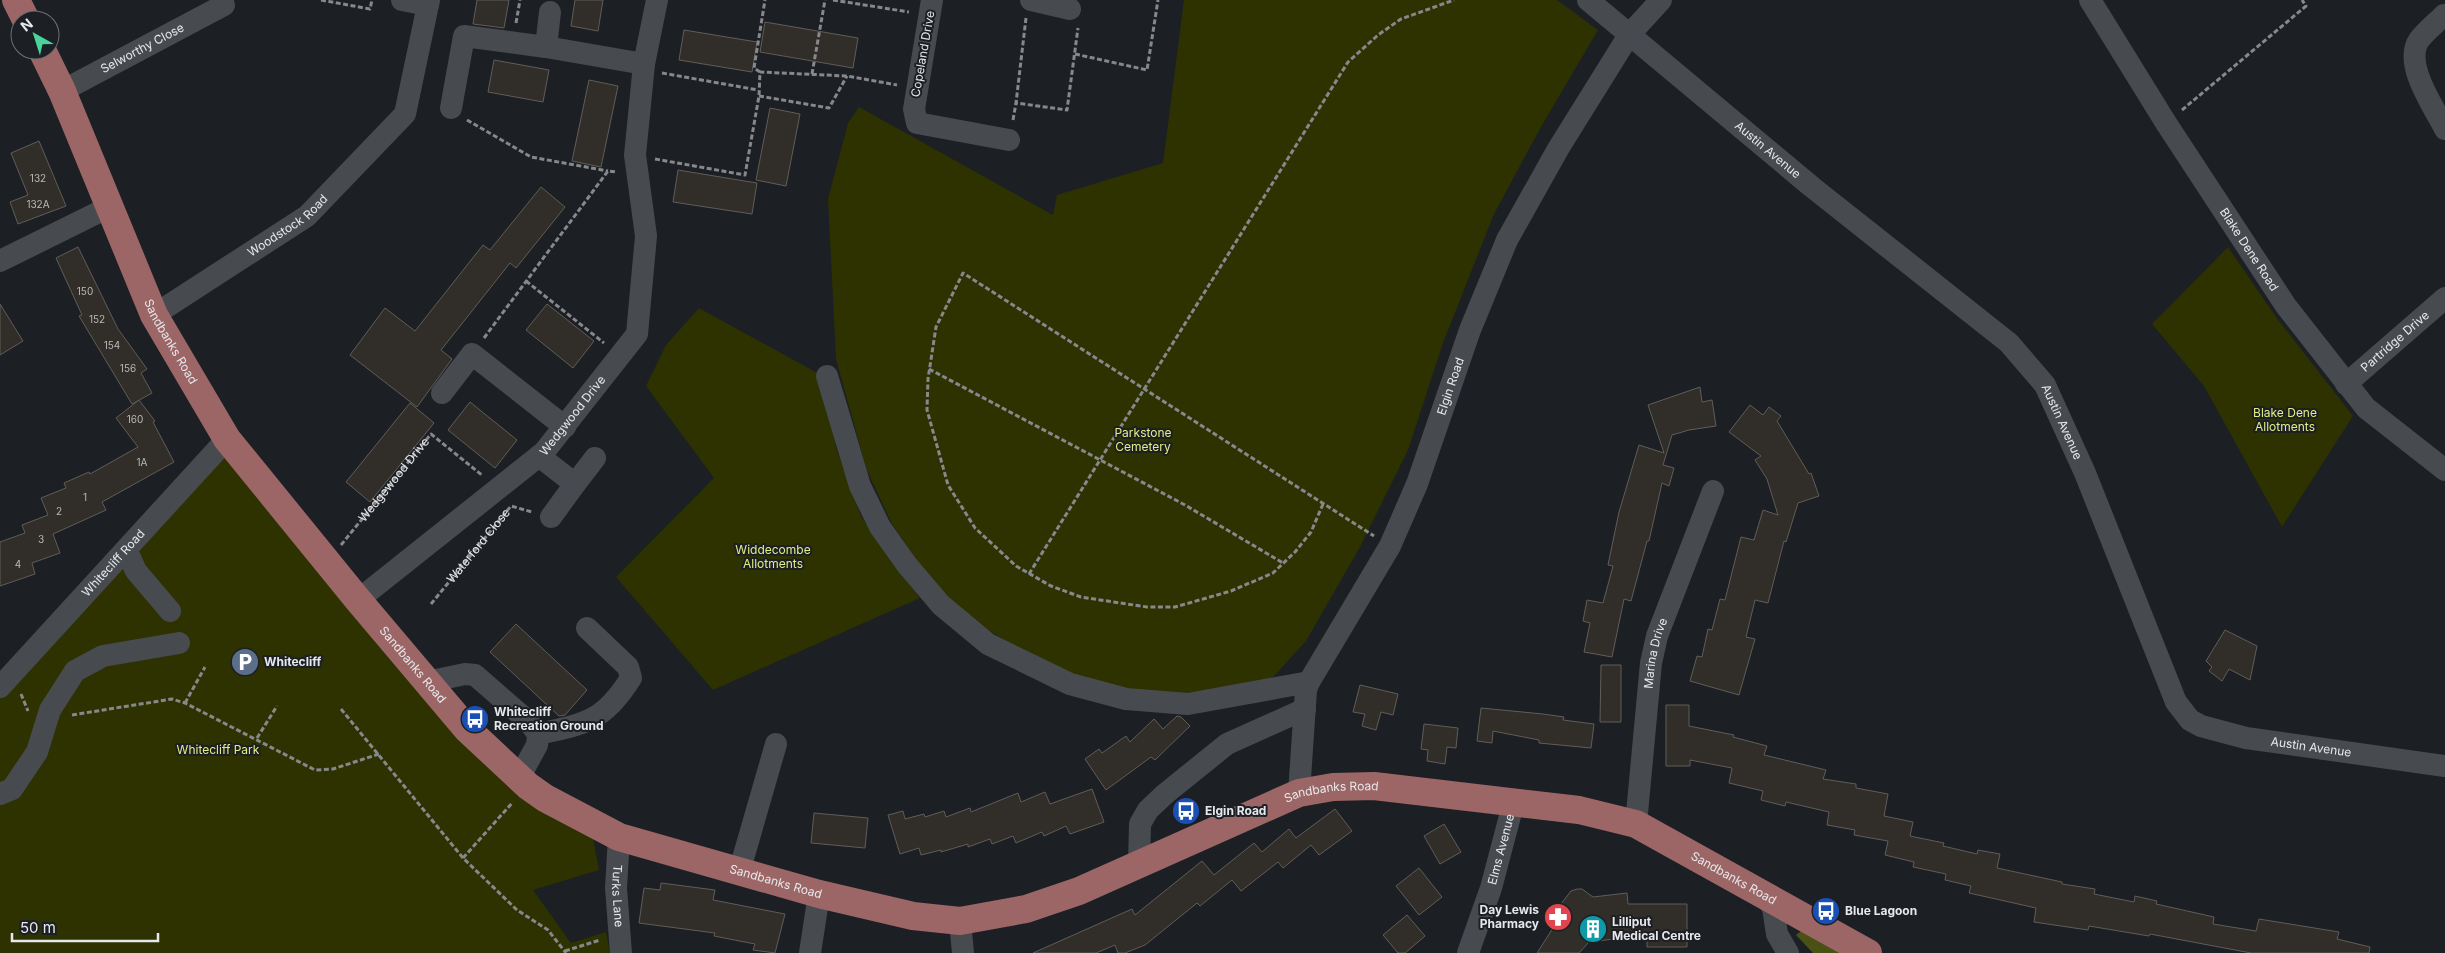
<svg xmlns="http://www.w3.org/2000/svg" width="2445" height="953" viewBox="0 0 2445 953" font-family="Inter,sans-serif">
<rect width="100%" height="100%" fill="#1c1f24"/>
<g fill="#2d3200">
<path d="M1184 0H1557L1598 30 1541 127 1494 214 1443 343 1408 450 1360 547 1306 641 1267 684 1188 696 1128 691 1077 677 1014 646 987 629 948 598 924 571 892 524 866 468 836 359 828 199 848 123 859 107 1053 215 1057 195 1163 163Z"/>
<path d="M2228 247 2276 317 2353 416 2282 527 2204 386 2152 324Z"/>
<path d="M699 308 821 375 837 451 861 516 893 564 920 598 713 690 616 577 714 478 646 386 666 345Z"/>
<path d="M227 439 467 729 590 822 599 870 533 890 571 943 606 932 610 953H0V687Z"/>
</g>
<path fill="#4b5115" d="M1801 931 1842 953H1813L1796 935Z"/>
<g fill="#312d28" stroke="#615d58">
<path d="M477 0H509L504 28 473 24Z"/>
<path d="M575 0H603L598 31 571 26Z"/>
<path d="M765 22 858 38 853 68 760 52Z"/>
<path d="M684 30 757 42 752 72 679 60Z"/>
<path d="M494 60 549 70 543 102 488 92Z"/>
<path d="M589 80 618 86 601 167 572 161Z"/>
<path d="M770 108 800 114 786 186 756 180Z"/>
<path d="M39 141 66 206 18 224 10 202 28 195 11 153Z"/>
<path d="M678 170 757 183 752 214 673 202Z"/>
<path d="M541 187 565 207 516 268 510 263 441 350 452 359 417 407 350 355 385 308 415 331 483 245 490 250Z"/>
<path d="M78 247 118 329 147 369 141 373 152 393 132 404 79 316 82 315 56 258Z"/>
<path d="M0 304 23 341 0 355Z"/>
<path d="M547 304 594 341 573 368 526 330Z"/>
<path d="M1700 387 1702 402 1712 400 1716 426 1689 430 1672 435 1663 465 1674 468 1669 486 1662 483 1649 541H1647L1631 601 1624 599 1612 657 1584 652 1590 623 1583 621 1587 600 1603 603 1613 566 1608 565 1619 512 1639 445 1664 453 1648 405Z"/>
<path d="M139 400 155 421 153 422 174 462 102 502 106 510 53 534 60 553 32 563 35 574 0 586V542L25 533 22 525 48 515 41 498 66 488 64 483 89 472 90 474 138 447 116 418Z"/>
<path d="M470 402 517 440 495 468 448 430Z"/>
<path d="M410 403 434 423 370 502 346 482Z"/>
<path d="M1750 405 1763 415 1769 407 1781 416 1777 421 1809 474 1811 473 1819 496 1798 503 1786 542 1784 541 1768 603 1755 600 1746 637 1755 639 1739 695 1690 681 1697 656 1702 657 1708 629 1712 630 1720 599 1725 600 1741 537 1754 540 1763 510 1778 515 1767 479 1755 460 1761 456 1729 432Z"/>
<path d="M516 624 587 690 565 715 559 716 490 652Z"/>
<path d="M2225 630 2257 646 2250 680 2229 669 2222 681 2209 671 2212 667 2206 661Z"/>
<path d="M1601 665H1621V722H1600Z"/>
<path d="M1360 685 1398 694 1393 715 1381 712 1376 730 1362 726 1365 714 1353 712Z"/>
<path d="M1666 705H1689V726L1734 735 1733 737 1767 746 1764 755 1826 770 1823 779 1856 784V788L1888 794 1884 816 1913 822 1910 836 1944 843 1943 846 1977 854 1978 850 2000 854 1997 868 2062 882V884L2095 889 2094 894 2134 902 2135 896 2157 901 2156 904 2214 917 2213 924 2256 931 2259 919 2339 932 2337 939 2370 947 2369 953H2251L2150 934 2149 936 2089 926 2088 930 2034 922 2036 908 1969 893 1971 886 1945 880 1946 874 1913 867 1914 862 1885 855 1888 841 1854 835 1855 830 1827 825 1829 812 1786 802 1785 806 1761 800 1763 791 1729 783 1732 768 1690 760V766H1666Z"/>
<path d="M1481 708 1543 714 1564 717 1563 720 1594 724 1591 748 1539 743V740L1493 731 1492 743 1477 741Z"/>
<path d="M1177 716 1181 717 1190 726 1155 760 1151 757 1106 790 1085 759 1099 749 1102 753 1126 736 1130 742 1154 719 1163 729Z"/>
<path d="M1424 724 1458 728 1456 748 1447 747 1445 764 1427 761 1428 750 1421 749Z"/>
<path d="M1092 789 1104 822 1070 834 1066 826 1044 836 1042 832 1016 843 1013 836 992 844 990 839 968 847V844L941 852V850L921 855 919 848 900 854 888 815 903 811 905 819 924 814 925 817 944 811 946 817 970 808 971 812 1018 793 1021 802 1045 792 1050 804Z"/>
<path d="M1335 809 1352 831 1319 855 1311 845 1283 868 1278 862 1241 891 1232 880 1200 906 1197 903 1145 945 1125 953H1118L1115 945 1096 953H1033L1132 909 1135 915 1202 861 1214 875 1254 843 1262 852 1289 829 1296 838Z"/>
<path d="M814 813 868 818 865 848 811 843Z"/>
<path d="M1444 824 1461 852 1440 864 1424 836Z"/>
<path d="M1419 868 1442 897 1419 915 1396 886Z"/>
<path d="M661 883 715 890 713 900 785 914 775 953 753 950 755 944 714 936 715 933 639 923 644 888 660 890Z"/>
<path d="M1577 889H1582L1593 897 1627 893 1628 904H1687V947H1647V935L1589 942 1579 953H1537L1553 928 1544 921 1558 903 1561 904 1571 891Z"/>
<path d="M1407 915 1425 936 1405 953H1398L1383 935Z"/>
</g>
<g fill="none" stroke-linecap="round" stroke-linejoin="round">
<g stroke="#86888c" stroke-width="3" stroke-dasharray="5 2.5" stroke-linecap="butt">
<path d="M321 0 370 9 372 0"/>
<path d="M833 0 909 12"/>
<path d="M1026 18 1016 103 1067 110 1078 28"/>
<path d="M516 23 520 0"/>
<path d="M1075 54 1147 70 1158 0"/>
<path d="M760 72 754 68 765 0"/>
<path d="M662 73 758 90"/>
<path d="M812 74 825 0"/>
<path d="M759 96 829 108 847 76"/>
<path d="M2182 110 2306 6 2302 0"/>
<path d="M467 120 531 157 608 171"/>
<path d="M1013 120 1016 103"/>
<path d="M655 159 745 175 759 96 760 72 847 76 897 85"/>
<path d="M526 281 604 343"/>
<path d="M484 338 608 171 617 172"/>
<path d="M929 369 1185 505 1283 563"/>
<path d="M1323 504 1311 532 1295 552 1273 573 1231 591 1175 607H1147L1081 597 1051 586 1016 566 975 528 948 485 927 410 928 379 936 327 963 273 1374 536"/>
<path id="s1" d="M341 545 431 434 483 476"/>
<path d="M1029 574 1348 62 1378 35 1401 19 1454 0"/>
<path id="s2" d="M431 604 511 506 532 512"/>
<path d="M21 694 28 711"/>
<path d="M185 703 205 667"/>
<path d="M341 709 463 858 517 910 548 930 566 953"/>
<path d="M72 715 172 699 185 703 315 770 333 769 379 754"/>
<path d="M257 738 277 706"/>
<path d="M463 858 513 802"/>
<path d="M565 951 600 940"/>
</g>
<g stroke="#474b50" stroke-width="22">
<path d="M402 0 428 5"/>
<path d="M932 0 914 109 917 123 1009 140"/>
<path d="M1031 0 1070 9"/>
<path id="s3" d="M1588 0 1812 187 2009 343 2045 385 2085 473 2176 702 2190 720 2201 726 2246 738 2445 766"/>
<path id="s4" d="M2090 0 2166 123 2286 306 2366 408 2445 470"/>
<path d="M2444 15C2436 23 2426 31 2419 40 2403 64 2434 107 2445 129"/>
<path d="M546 47 550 12"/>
<path id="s5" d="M62 91 224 5"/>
<path d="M451 108 464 36 546 47 644 64"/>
<path d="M0 261 111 206"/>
<path id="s6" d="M154 315 307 216 405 114 429 0"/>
<path d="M827 376 860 486 880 527 907 565 941 605 988 644 1070 684 1126 699 1188 704 1309 682"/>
<path id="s7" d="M2346 384 2445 298"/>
<path d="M442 393 472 354 565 427"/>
<path d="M539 456 575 484 551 517"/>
<path d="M575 484 595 458"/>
<path d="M127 551 136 571 170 611"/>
<path id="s8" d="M358 600 544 452 637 334 646 236 635 155 644 64 657 0"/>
<path d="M427 682 465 674 475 675 529 722 538 734 537 745 519 778"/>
<path id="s9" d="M0 687 227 439"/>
<path d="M538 734C586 724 604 721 631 678L628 667 587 628"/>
<path id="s10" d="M1299 793 1306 690 1309 682 1390 546 1417 484 1470 330 1507 240 1558 149 1629 35 1661 0"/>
<path d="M0 794 12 789 37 752 50 710 75 671 103 656 179 643"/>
<path id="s11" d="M1636 824 1651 663 1657 636 1713 491"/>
<path id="s12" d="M619 837 616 888 621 953"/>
<path d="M1139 864 1140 824 1148 810 1165 794 1227 744 1305 709"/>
<path d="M740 869 776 744"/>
<path d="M1765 895 1773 908 1777 934 1788 953"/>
<path d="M960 921 963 953"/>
<path d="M810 953 819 894"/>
<path id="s13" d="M1468 953 1491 888 1514 801"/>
</g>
<g stroke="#9c6666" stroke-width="28">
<path d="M16 0 26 20"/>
<path id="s14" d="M42 50 62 91 154 315 227 439 358 600 467 729 528 786 545 798 619 837 819 894 913 916 960 921 1026 909 1079 891 1299 793 1333 787 1374 786 1579 810 1636 824 1868 953"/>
</g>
</g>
<defs>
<symbol id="parking-disc" viewBox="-11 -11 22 22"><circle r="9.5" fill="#5c6f8a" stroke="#1c1f24"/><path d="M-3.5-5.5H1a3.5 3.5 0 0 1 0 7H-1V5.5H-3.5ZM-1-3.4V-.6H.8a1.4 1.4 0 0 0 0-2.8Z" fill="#fff"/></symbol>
<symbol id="bus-disc" viewBox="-11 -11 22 22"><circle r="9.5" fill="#1a4fb4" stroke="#1c1f24"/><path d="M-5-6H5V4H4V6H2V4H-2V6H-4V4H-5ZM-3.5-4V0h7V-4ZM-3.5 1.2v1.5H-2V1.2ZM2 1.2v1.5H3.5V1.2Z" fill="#fff"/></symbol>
<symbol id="pharmacy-disc" viewBox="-11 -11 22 22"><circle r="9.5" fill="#e0444e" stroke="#1c1f24"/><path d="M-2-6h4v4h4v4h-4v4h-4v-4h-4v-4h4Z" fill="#fff"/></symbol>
<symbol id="building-disc" viewBox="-11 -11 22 22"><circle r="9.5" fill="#0f9aa8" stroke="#1c1f24"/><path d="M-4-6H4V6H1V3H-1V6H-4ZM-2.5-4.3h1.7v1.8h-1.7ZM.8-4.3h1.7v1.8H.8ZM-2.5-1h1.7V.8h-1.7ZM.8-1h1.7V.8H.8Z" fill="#fff"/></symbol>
</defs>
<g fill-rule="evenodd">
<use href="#parking-disc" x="229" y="646" width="32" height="32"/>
<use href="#bus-disc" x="459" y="703" width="32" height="32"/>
<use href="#bus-disc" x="1170" y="795" width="32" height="32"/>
<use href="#bus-disc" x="1810" y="895" width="32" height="32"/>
<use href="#pharmacy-disc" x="1542" y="901" width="32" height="32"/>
<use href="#building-disc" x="1577" y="913" width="32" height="32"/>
</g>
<g text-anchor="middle" stroke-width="4" stroke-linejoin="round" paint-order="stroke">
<g font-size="10" fill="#b9b9ba">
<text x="38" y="182">132</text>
<text x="38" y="208">132A</text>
<text x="85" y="295">150</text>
<text x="97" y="323">152</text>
<text x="112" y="349">154</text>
<text x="128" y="372">156</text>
<text x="135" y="423">160</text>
<text x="142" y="466">1A</text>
<text x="85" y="501">1</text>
<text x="59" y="515">2</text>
<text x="41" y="543">3</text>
<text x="18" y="568">4</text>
</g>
<g font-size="12" fill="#e6e8eb" stroke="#1c1f24">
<text dy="4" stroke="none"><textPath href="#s5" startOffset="91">Selworthy Close</textPath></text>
<text transform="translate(923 54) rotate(-80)" y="4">Copeland Drive</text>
<text dy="4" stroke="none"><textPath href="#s3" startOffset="234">Austin Avenue</textPath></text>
<text dy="4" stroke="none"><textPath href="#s6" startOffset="161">Woodstock Road</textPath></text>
<text dy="4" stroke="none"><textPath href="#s4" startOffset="296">Blake Dene Road</textPath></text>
<text dy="4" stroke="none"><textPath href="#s14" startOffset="319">Sandbanks Road</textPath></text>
<text dy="4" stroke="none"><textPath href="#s7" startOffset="65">Partridge Drive</textPath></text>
<text dy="4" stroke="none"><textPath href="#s10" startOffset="441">Elgin Road</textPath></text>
<text dy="4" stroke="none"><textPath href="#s8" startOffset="284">Wedgwood Drive</textPath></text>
<text dy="4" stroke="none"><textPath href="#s3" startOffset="639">Austin Avenue</textPath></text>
<text dy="4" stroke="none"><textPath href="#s1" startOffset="84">Wedgewood Drive</textPath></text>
<text dy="4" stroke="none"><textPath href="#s2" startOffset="75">Waterford Close</textPath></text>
<text dy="4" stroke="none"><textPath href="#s9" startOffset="168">Whitecliff Road</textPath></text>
<text dy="4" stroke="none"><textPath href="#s11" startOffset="172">Marina Drive</textPath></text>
<text dy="4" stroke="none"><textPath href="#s14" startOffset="724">Sandbanks Road</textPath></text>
<text dy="4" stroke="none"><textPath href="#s3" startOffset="1089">Austin Avenue</textPath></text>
<text dy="4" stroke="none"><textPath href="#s14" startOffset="1744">Sandbanks Road</textPath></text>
<text dy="4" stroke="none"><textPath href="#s13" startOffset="109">Elms Avenue</textPath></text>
<text dy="4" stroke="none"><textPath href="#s14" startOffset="2164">Sandbanks Road</textPath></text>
<text dy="4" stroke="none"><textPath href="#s14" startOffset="1159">Sandbanks Road</textPath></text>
<text dy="4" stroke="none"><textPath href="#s12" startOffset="59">Turks Lane</textPath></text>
</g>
<g font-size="12" fill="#e0ee84" stroke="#1c1f24">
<text x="2285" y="417">Blake Dene<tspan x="2285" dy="14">Allotments</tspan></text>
<text x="1143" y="437">Parkstone<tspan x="1143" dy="14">Cemetery</tspan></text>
<text x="773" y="554">Widdecombe<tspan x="773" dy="14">Allotments</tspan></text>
<text x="218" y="754">Whitecliff Park</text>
</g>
<g font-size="12" font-weight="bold" fill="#e6e8eb" stroke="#1c1f24" text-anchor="start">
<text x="264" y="666">Whitecliff</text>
<text x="494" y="716">Whitecliff<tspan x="494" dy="14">Recreation Ground</tspan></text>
<text x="1205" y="815">Elgin Road</text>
<text x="1539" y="914" text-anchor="end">Day Lewis<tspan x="1539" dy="14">Pharmacy</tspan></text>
<text x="1845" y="915">Blue Lagoon</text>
<text x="1612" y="926">Lilliput<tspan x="1612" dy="14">Medical Centre</tspan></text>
</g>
</g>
<g transform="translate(35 35) rotate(321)"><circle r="24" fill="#1c1f24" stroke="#6d6f74"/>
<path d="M0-4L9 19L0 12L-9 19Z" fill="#49d49c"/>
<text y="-8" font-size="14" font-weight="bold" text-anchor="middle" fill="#e6e8eb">N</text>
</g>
<path d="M12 933v8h146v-8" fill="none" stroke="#e6e8eb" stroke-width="2.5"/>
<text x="20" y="933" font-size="15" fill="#e6e8eb" stroke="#1c1f24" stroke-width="4" paint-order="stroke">50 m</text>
</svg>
